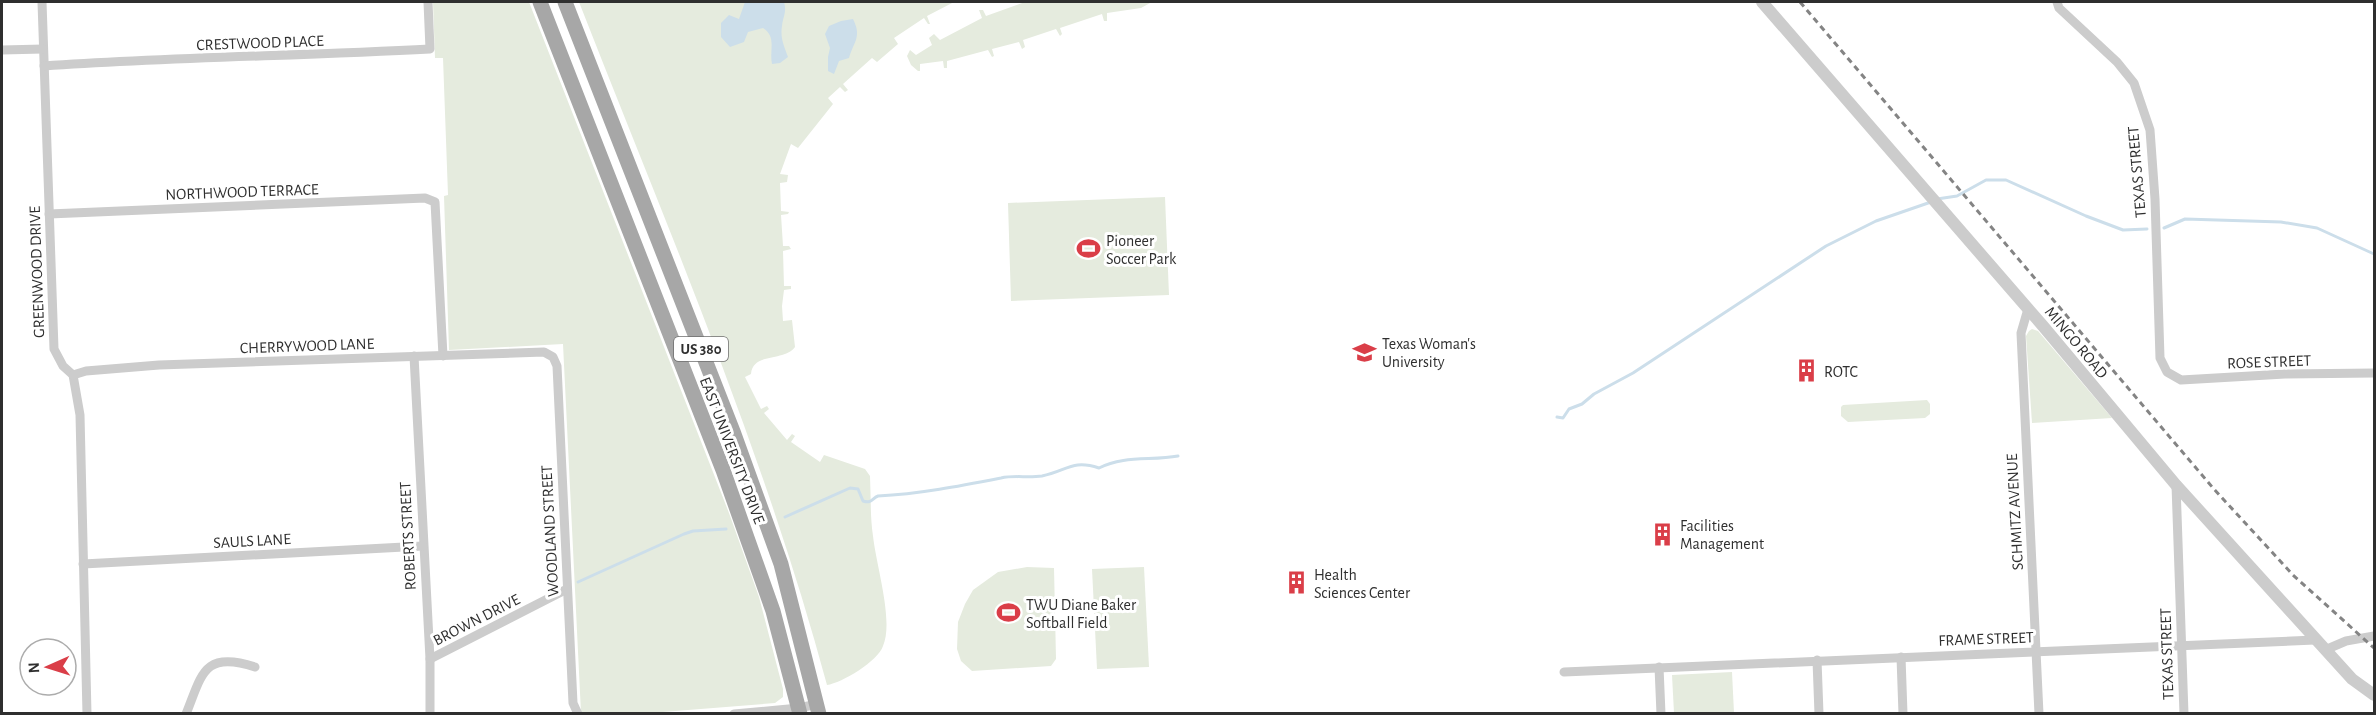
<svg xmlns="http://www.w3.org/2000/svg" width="2376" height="715" viewBox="0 0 2376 715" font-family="'Alegreya Sans',sans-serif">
<rect width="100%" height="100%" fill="#fff"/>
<g fill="#e5ebde">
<path d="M433 2H529L729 513 759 597 783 689V697L775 703 650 713H581L563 344 449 350 444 196 448 195 443 58H435Z"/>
<path d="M579 2H954L927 16 930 24H928L924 18 894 38 898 44 877 62 872 58 843 84 848 90 845 92 840 87 828 98 833 104 798 148 791 144 780 174 788 175 787 182 780 183 781 211 789 212 788 214 781 215 783 246H789L791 249 783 251 784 286H791V289L784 290 782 306 783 321 792 320 795 347C784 362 753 352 751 374L745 377 761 409 767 406 769 409 764 413 787 440 792 434 795 436 791 442 820 462 824 455 865 469 870 476C871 496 870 516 873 536 876 565 894 621 883 646 878 661 842 683 827 685 764 451 667 227 579 2Z"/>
<path d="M1025 2H1152L1141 8 1107 13V21H1104L1102 14 1060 28 1062 34 1060 36 1056 29 1023 40 1025 47 1022 49 1019 42 992 49 994 56 992 57 988 50 947 61V68H944L943 61 920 64V71H918L911 65 907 56 910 50 916 55 932 45 929 38 934 34 940 40 982 18 979 10H983L986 16Z"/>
<path d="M1165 197 1169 295 1011 301 1008 203Z"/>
<path d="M2032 329 2038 331 2112 418 2032 423 2026 336 2029 331Z"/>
<path d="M1927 400 1930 404V414L1925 418 1848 422 1841 416V407L1843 405Z"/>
<path d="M1027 567 1054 568 1056 659 1051 666 972 671 961 661 957 649 958 622 965 604 973 590 998 572Z"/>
<path d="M1144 567 1149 667 1097 669 1092 569Z"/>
<path d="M1732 672 1734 713H1674L1672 675Z"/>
</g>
<g fill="#ccdeea">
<path d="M745 2H784C787 12 783 16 782 26 780 38 784 46 788 57L780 63 772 64C769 50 777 37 763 28L748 32 744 42 730 47 721 37V23L729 15 739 19Z"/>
<path d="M853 19C862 37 854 41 849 58L839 61 834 74 828 71V57L830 48 825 34 829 26 841 21Z"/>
</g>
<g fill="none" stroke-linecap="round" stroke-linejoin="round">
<g stroke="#ccdeea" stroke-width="3">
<path d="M1937 199 1957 196 1986 180H2006L2086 216 2123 230 2147 229"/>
<path d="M2164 228 2185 219 2281 222 2317 228 2374 254"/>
<path d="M1557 417 1563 418 1569 409 1582 404 1594 394 1633 373 1826 246 1876 221 1931 202"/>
<path d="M785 517 850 488 858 489 863 501C872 504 872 498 878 496 919 494 960 486 1001 478 1014 475 1028 478 1042 476 1067 471 1072 459 1099 468 1124 455 1151 461 1178 456"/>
<path d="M578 582 684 534 693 531 726 529"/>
</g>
<g stroke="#ccc" stroke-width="9">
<path d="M42 2 54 349 63 366 73 375 80 415 87 714"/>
<path d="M2057 2 2059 8 2117 62 2134 83 2150 130 2155 199 2160 358 2167 372 2181 380 2285 374 2374 373"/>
<path d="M2 50 43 49"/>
<path d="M44 66C173 57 302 56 430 49L428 2"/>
<path d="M49 214 425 198 435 202 443 356"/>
<path d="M2028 309 2021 333 2039 714"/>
<path d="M414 356 430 659V714"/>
<path d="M73 375 86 371 159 365 544 352 553 357 557 366 573 703 578 714"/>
<path d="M2176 485 2184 714"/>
<path d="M83 564 423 546"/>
<path d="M2325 650 2346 641 2374 636"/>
<path d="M1901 657 1903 714"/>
<path d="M430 659 567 589"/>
<path d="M1817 660 1819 714"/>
<path d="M1659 667 1661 714"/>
<path d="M1564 672 2315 640"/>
<path d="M186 714C202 675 203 650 255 667"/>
<path d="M734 714 799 708 817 704"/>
</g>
<path stroke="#ccc" stroke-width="12" d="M1762 2 2043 326 2176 485 2352 679 2374 695"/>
<g stroke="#a7a7a7" stroke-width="15">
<path d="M540 2 723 470 773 611 800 714"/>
<path d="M565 2 734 434 781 564 819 714"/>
</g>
<path stroke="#848484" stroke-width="3" stroke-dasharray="6 4.5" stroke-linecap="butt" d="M1800 2 2213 488 2293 575 2374 648"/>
</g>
<defs>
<symbol id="stadium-bare" viewBox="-9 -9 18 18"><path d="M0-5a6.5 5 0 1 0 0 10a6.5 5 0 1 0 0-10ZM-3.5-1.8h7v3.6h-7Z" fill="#da3e48" stroke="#fff" stroke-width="2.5" paint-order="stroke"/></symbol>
<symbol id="university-bare" viewBox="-9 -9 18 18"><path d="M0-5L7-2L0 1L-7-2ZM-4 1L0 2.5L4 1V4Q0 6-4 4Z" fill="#da3e48" stroke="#fff" stroke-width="2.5" paint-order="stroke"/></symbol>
<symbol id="building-bare" viewBox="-9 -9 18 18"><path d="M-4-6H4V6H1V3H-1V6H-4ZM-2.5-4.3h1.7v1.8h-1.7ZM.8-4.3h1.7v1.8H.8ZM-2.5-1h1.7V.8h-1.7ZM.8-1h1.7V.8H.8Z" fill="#da3e48" stroke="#fff" stroke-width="2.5" paint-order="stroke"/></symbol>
</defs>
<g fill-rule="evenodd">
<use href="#stadium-bare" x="1072" y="232" width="33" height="33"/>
<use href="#university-bare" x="1348" y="336" width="33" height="33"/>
<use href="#building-bare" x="1790" y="354" width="33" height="33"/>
<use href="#building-bare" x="1646" y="518" width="33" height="33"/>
<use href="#building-bare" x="1280" y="566" width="33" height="33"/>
<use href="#stadium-bare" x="992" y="596" width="33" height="33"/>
</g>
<g text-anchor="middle" stroke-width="6" stroke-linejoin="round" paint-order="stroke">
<rect fill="#fff" stroke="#6d6d6d" stroke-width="1.5" x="674" y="337" width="54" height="24" rx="4.5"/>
<g font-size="15" font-weight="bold" fill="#2f2f2f">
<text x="701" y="354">US 380</text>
</g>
<g font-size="16" fill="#2f2f2f" stroke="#fff">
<text transform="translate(260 42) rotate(-2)" y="6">CRESTWOOD PLACE</text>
<text transform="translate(2136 172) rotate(-95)" y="6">TEXAS STREET</text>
<text transform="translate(242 191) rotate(-2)" y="6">NORTHWOOD TERRACE</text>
<text transform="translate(36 272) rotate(-92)" y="6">GREENWOOD DRIVE</text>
<text transform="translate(2077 342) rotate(50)" y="6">MINGO ROAD</text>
<text transform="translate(307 345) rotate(-2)" y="6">CHERRYWOOD LANE</text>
<text transform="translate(2269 361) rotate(-2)" y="6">ROSE STREET</text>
<text transform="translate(733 450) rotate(69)" y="6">EAST UNIVERSITY DRIVE</text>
<text transform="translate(2014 512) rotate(-93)" y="6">SCHMITZ AVENUE</text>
<text transform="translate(549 531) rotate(-93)" y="6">WOODLAND STREET</text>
<text transform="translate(407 536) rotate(-93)" y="6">ROBERTS STREET</text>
<text transform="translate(252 540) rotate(-3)" y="6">SAULS LANE</text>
<text transform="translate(476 619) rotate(-27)" y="6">BROWN DRIVE</text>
<text transform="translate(1986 638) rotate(-2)" y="6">FRAME STREET</text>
<text transform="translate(2166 654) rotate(-92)" y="6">TEXAS STREET</text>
</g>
<g font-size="16" fill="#2f2f2f" stroke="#fff" text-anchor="start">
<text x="1106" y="246">Pioneer<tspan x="1106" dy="18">Soccer Park</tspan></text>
<text x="1382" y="349">Texas Woman's<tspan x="1382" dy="18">University</tspan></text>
<text x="1824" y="377">ROTC</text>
<text x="1680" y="531">Facilities<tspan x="1680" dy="18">Management</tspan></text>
<text x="1314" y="580">Health<tspan x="1314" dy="18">Sciences Center</tspan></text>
<text x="1026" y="610">TWU Diane Baker<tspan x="1026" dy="18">Softball Field</tspan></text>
</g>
</g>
<rect width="2376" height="715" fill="none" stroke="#2f2f2f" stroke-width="6"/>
<g transform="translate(48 667) rotate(267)"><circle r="28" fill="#ffffff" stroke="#acacac" stroke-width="1.5"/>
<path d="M0-4.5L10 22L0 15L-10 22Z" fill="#da3e48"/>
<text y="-9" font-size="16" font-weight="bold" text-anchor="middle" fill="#2f2f2f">N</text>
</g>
</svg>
